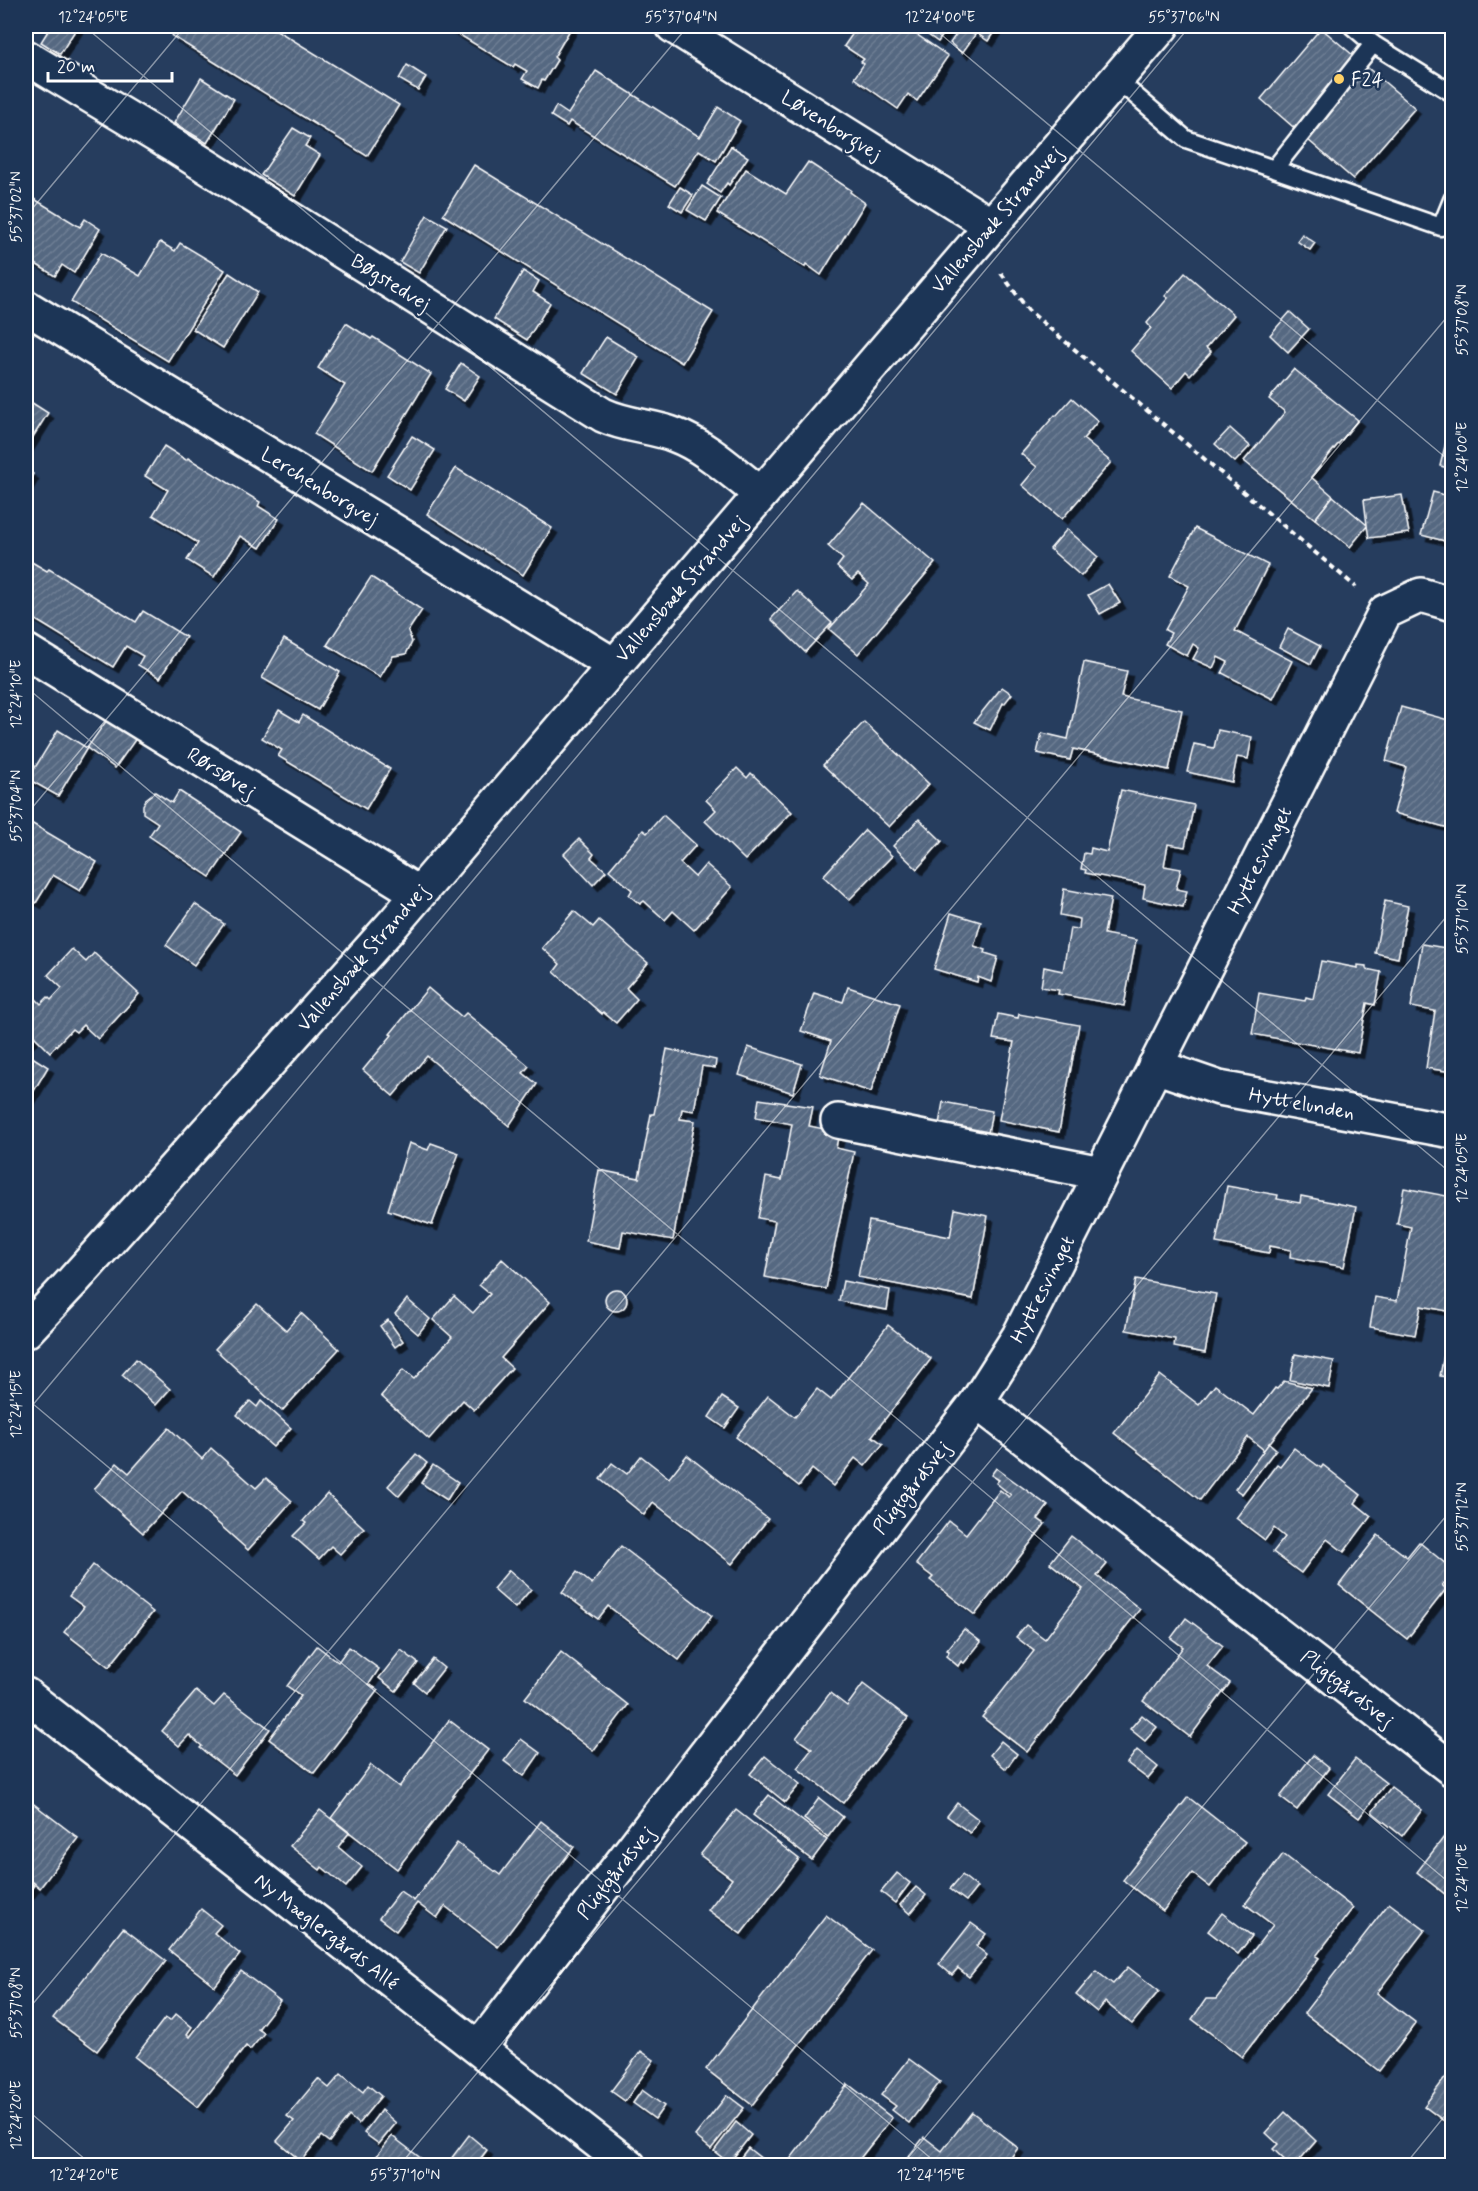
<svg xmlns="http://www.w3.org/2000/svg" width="1478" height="2191" viewBox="0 0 1478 2191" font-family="Mynerve,sans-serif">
<defs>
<pattern id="building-hatch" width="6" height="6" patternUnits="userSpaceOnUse" patternTransform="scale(1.5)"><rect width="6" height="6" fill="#556781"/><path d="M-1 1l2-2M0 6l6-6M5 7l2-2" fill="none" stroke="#6e7e94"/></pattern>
<filter id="shadow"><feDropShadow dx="5.5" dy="5.5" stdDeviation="0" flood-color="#0009"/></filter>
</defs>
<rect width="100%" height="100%" fill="#263d5e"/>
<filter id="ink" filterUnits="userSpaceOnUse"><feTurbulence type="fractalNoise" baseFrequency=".0167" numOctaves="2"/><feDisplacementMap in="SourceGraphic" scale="12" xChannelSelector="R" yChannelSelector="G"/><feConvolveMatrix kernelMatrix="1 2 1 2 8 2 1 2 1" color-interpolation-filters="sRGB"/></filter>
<g filter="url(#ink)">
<g fill="url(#building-hatch)" stroke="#fff" stroke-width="1.5" filter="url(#shadow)">
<path d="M51 26H78L60 54 41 42Z"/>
<path d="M178 26H270L399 105 367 156 172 36Z"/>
<path d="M449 26H567L571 28 554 57 557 60 544 81 542 80 538 88 522 79 527 71 515 64 513 67 448 28Z"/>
<path d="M858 26H904L948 56 917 101 908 94 898 109 854 78 864 64 861 62 864 59 844 46Z"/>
<path d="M928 26H949L938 42 924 32Z"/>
<path d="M962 26 975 35 962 53 950 43Z"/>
<path d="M966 26H998L988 41Z"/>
<path d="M1321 28 1415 108 1353 179 1261 99Z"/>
<path d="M407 65 426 77 418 90 399 79Z"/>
<path d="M596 71 700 137 718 107 740 121 716 161 699 150 675 186 570 121 567 126 551 116 556 106 568 114Z"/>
<path d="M201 78 234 99 207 143 174 123Z"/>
<path d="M293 128 310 138 305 146 320 155 295 196 261 175Z"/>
<path d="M731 146 748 157 729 185 727 183 720 193 707 184Z"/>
<path d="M808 162 851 190 850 192 865 203 821 275 806 264 805 267 717 213 746 169 786 194Z"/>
<path d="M474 165 713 312 682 363 443 215Z"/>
<path d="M702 186 721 198 706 221 687 210Z"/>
<path d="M680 187 693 195 682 212 669 204Z"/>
<path d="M26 194 80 227 85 219 100 229 74 273 62 265 55 276 26 258Z"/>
<path d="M427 215 447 226 419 273 400 262Z"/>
<path d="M1302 234 1315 243 1310 250 1297 241Z"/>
<path d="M160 242 175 251 180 243 225 270 168 361 71 302 101 253 140 276Z"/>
<path d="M523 271 539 281 533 292 550 303 527 340 494 319Z"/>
<path d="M229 273 258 292 223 348 193 329Z"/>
<path d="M1185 273 1234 315 1206 348 1211 352 1190 375 1186 371 1172 388 1131 351 1151 328 1147 323 1168 298 1165 296Z"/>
<path d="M1290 312 1309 329 1288 352 1270 335Z"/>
<path d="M346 323 371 339 373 337 431 374 372 471 314 434 345 385 318 368Z"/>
<path d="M606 337 639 357 617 394 583 373Z"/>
<path d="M461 363 480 376 464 401 445 389Z"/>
<path d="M1294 369 1358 420 1311 477 1333 496 1315 519 1244 461 1285 412 1269 399Z"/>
<path d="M1072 398 1098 421 1083 439 1111 462 1062 519 1022 485 1037 467 1021 454 1055 415 1056 416Z"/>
<path d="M26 399 48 413 26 448Z"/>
<path d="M1452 418V469L1440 466Z"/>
<path d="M1230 428 1250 446 1235 462 1215 444Z"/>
<path d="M412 436 435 450 410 490 387 475Z"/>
<path d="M164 446 186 460 188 458 260 502 258 506 279 519 260 548 240 536 214 577 187 560 198 543 153 515 168 490 145 476Z"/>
<path d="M456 468 552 528 523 575 427 514Z"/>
<path d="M26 469 33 474 26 486Z"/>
<path d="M1433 492 1452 497V529L1449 542 1421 535Z"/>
<path d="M1402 495 1409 533 1369 538 1367 526 1350 547 1315 519 1333 496 1367 525 1364 500Z"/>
<path d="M864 503 935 563 858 654 829 629 869 584 858 574 852 580 837 567 843 559 828 546Z"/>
<path d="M1195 528 1268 565 1235 631 1292 661 1273 699 1222 673 1228 662 1218 657 1213 668 1193 659 1199 648 1193 644 1187 656 1165 644 1171 633 1165 630 1189 586 1170 576Z"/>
<path d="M1067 529 1098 557 1081 576 1050 549Z"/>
<path d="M30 561 47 571 49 569 136 622 143 611 186 637 160 678 138 665 143 656 126 646 113 667 26 614V568Z"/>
<path d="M371 577 422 610 408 631 412 642 406 654 393 656 380 677 327 645Z"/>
<path d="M1108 584 1120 603 1100 614 1088 595Z"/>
<path d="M797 591 832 623 805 652 771 619Z"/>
<path d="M1288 629 1320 646 1311 664 1279 647Z"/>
<path d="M284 639 340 672 318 710 262 678Z"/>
<path d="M1084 662 1127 671 1121 697 1182 710 1169 770 1073 749 1070 760 1037 753 1042 733 1068 739Z"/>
<path d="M1002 687 1012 694 1004 704 1003 703 990 730 974 722Z"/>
<path d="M1401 707 1452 721V829L1394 813 1406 767 1386 761Z"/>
<path d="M279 710 299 722 303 715 390 769 366 809 278 756 282 750 262 738Z"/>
<path d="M109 717 137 737 115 768 87 748Z"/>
<path d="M864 722 929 784 889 827 823 765Z"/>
<path d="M58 730 87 748 58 796 28 779Z"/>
<path d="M1218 730 1252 737 1248 759 1237 757 1232 782 1187 772 1194 744 1214 748Z"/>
<path d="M737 768 747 778 751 773 792 812 745 860 705 821 716 810 706 800Z"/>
<path d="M1121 790 1194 805 1185 847 1168 844 1164 866 1181 869 1176 889 1187 891 1183 907 1143 898 1145 885 1085 873 1086 870 1081 869 1084 853 1090 854 1091 848 1107 852Z"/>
<path d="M179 791 241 832 210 877 149 836 158 823 143 813V805L147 798 155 792 172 803Z"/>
<path d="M663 815 696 845 680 863 695 877 706 864 732 887 694 930 673 911 665 920 644 901 640 904 629 895 632 890 609 870 643 830 647 833Z"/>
<path d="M919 819 942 841 917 869 893 846Z"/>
<path d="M26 820 97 862 80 891 53 875 36 903 26 897Z"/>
<path d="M865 830 892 856 849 900 823 876Z"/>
<path d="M579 839 594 854 591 858 606 871 593 885 564 854Z"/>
<path d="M1064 889 1111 898 1104 934 1136 940 1124 1006 1058 994 1059 990 1041 987 1044 967 1063 971 1070 928 1079 929 1080 919 1060 915Z"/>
<path d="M1385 901 1408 906 1398 958 1375 953Z"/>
<path d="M195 904 224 924 194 965 166 945Z"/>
<path d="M574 911 593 927 599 920 648 963 626 988 637 999 616 1023 603 1012 602 1014 554 972 560 964 542 948Z"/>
<path d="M951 913 981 922 974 946 986 950 985 953 998 957 991 982 978 977 977 982 934 969Z"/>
<path d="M1422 944 1452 949 1448 968 1452 969V1072L1426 1068 1435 1011 1411 1007Z"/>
<path d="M72 949 86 962 94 953 139 994 98 1039 83 1025 76 1032 72 1029 50 1052 34 1036 27 1043 26 1042V989L41 1004 48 997 51 1000 62 988 48 975Z"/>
<path d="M1321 961 1358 968V965L1366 966V969L1381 972 1375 1005 1367 1003 1358 1053 1252 1034 1259 993 1305 1001 1306 997 1313 999Z"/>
<path d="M848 987 900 1004 871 1092 820 1075 831 1041 801 1031 814 993 843 1002Z"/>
<path d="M428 988 462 1017 466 1013 529 1066 523 1073 537 1084 509 1126 427 1056 393 1096 363 1070 392 1035 390 1034Z"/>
<path d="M998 1014 1018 1018 1019 1014 1079 1025 1059 1132 999 1120 1014 1042 993 1039Z"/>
<path d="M748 1047 802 1064 793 1093 739 1075Z"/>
<path d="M667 1049 716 1060 715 1068 702 1066 694 1111 682 1109 680 1119 695 1121 673 1240 623 1231 620 1248 586 1241 599 1170 639 1178 651 1114H654Z"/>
<path d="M26 1053 48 1067 26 1104Z"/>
<path d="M759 1099 813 1107 809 1126 839 1132 836 1148 854 1152 826 1289 765 1277 775 1221 758 1218 766 1177 782 1180 792 1124 756 1117Z"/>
<path d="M943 1102 992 1111 988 1133 939 1124Z"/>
<path d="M409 1143 428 1150 431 1143 459 1153 432 1225 388 1210Z"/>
<path d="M1227 1186 1278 1195 1277 1199 1300 1203 1301 1196 1356 1207 1344 1267 1290 1257 1291 1250 1270 1246 1269 1253 1216 1243Z"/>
<path d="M1404 1188 1452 1197V1312L1421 1306 1415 1335 1370 1327 1375 1297 1397 1301 1411 1227 1397 1224Z"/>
<path d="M955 1209 988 1216 973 1299 858 1277 869 1221 950 1237Z"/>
<path d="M502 1259 550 1302 501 1358 512 1368 474 1410 463 1400 429 1439 381 1396 403 1370 414 1379 452 1337 433 1320 454 1296 473 1313 490 1294 479 1285Z"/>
<path d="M1136 1279 1216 1294 1205 1353 1174 1347 1175 1339 1126 1330Z"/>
<path d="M843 1281 890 1290 887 1310 839 1301Z"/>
<circle cx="616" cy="1300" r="11"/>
<path d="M407 1299 430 1319 418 1334 395 1314Z"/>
<path d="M257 1304 286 1330 301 1313 339 1349 282 1411 215 1349Z"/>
<path d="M388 1320 403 1341 395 1347 380 1326Z"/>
<path d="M888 1325 931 1359 872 1436 883 1444 865 1466 855 1458 833 1486 812 1469 799 1486 736 1437 768 1396 795 1417 817 1389 831 1400Z"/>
<path d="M1447 1338 1452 1339V1378L1440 1376Z"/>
<path d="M1295 1354 1334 1361 1329 1388 1290 1380Z"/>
<path d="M136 1359 170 1389 156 1405 122 1375Z"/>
<path d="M1160 1375 1199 1405 1215 1385 1254 1415 1275 1388 1277 1389 1284 1381 1312 1388 1264 1450 1248 1437 1200 1500 1114 1433Z"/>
<path d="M722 1397 739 1408 725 1428 709 1417Z"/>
<path d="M250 1401 257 1407 261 1401 291 1428 273 1447 237 1415Z"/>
<path d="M169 1428 202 1459 211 1448 256 1488 266 1478 292 1501 248 1550 182 1491 143 1533 94 1489 117 1463 129 1473Z"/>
<path d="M1269 1443 1276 1449 1242 1494 1235 1489Z"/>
<path d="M1294 1448 1321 1468 1323 1465 1361 1495 1355 1503 1371 1516 1344 1552 1327 1539 1301 1573 1273 1552 1285 1537 1274 1528 1265 1540 1236 1518 1277 1464 1280 1466Z"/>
<path d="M416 1454 427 1463 399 1496 388 1486Z"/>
<path d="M687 1455 768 1519 732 1564 653 1502 644 1515 600 1479 612 1463 627 1474 641 1456 669 1478Z"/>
<path d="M433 1465 458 1482 447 1500 421 1483Z"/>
<path d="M996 1468 1048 1506 1038 1519 1045 1524 975 1615 930 1580 933 1577 916 1564 949 1521 966 1534 1000 1490 1009 1497 1011 1495 996 1483 999 1480 991 1475Z"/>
<path d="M327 1494 364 1528 340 1554 331 1546 319 1559 293 1536 306 1523 303 1521Z"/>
<path d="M1378 1535 1407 1557 1419 1542 1452 1569V1590L1443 1583 1442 1585 1446 1589 1407 1639 1339 1585Z"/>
<path d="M1071 1536 1107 1564 1097 1576 1140 1609 1027 1752 982 1717 1034 1651 1016 1637 1026 1625 1045 1639 1083 1589 1050 1563Z"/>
<path d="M621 1546 712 1616 679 1660 608 1606 598 1619 562 1592 577 1572 592 1584Z"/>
<path d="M93 1565 153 1612 109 1667 64 1632 84 1607 69 1596Z"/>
<path d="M509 1570 531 1589 515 1608 493 1589Z"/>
<path d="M1186 1618 1223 1646 1207 1666 1230 1683 1190 1737 1143 1701 1183 1647 1171 1638Z"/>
<path d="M964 1629 981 1642 964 1663 961 1661 958 1666 946 1656 949 1651 947 1650Z"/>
<path d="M317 1646 338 1662 349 1647 379 1669 369 1684 378 1690 314 1773 269 1739 301 1696 287 1686Z"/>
<path d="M401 1650 418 1663 396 1691 379 1678Z"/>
<path d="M561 1652 628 1705 593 1751 525 1698Z"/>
<path d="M433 1659 444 1668 425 1692 414 1683Z"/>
<path d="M863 1684 908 1718 843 1803 797 1768 812 1749 796 1738 830 1693 847 1706Z"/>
<path d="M196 1691 214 1706 224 1695 270 1729 235 1775 200 1748 202 1746 189 1735 179 1746 162 1731Z"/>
<path d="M1142 1715 1157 1727 1145 1741 1130 1729Z"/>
<path d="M449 1720 488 1750 397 1869 331 1818 371 1765 399 1787Z"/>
<path d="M521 1739 540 1753 524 1776 504 1761Z"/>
<path d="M1001 1741 1017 1754 1006 1769 990 1755Z"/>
<path d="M1137 1750 1158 1767 1148 1779 1127 1763Z"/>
<path d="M1313 1755 1329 1768 1297 1810 1280 1797Z"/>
<path d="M765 1756 800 1784 785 1802 750 1774Z"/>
<path d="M1355 1759 1386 1783 1359 1818 1328 1794Z"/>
<path d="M1391 1787 1422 1810 1402 1836 1372 1812Z"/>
<path d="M769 1795 827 1840 812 1860 753 1815Z"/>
<path d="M1188 1797 1245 1842 1210 1887 1192 1873 1163 1911 1123 1880Z"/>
<path d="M26 1798 78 1838 40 1888 26 1876Z"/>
<path d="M819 1798 843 1817 828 1837 804 1819Z"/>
<path d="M957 1803 979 1820 970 1833 947 1816Z"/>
<path d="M320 1810 349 1833 338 1847 362 1867 346 1887 322 1867 320 1870 290 1846Z"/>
<path d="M736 1810 799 1859 741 1934 708 1910 732 1879 700 1855Z"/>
<path d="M541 1821 574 1847 498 1947 445 1906 437 1918 417 1903 396 1931 379 1918 400 1891 414 1901 457 1843 500 1875Z"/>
<path d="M1447 1833 1452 1837V1886L1446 1895 1417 1872Z"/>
<path d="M1283 1854 1353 1908 1316 1956 1319 1958 1242 2057 1192 2019 1206 1999H1216L1273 1925 1245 1904Z"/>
<path d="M897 1873 910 1883 895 1903 881 1892Z"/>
<path d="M962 1875 977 1887 966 1901 950 1889Z"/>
<path d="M26 1878 34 1885 26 1896Z"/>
<path d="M916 1887 926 1895 910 1914 900 1905Z"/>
<path d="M1389 1903 1425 1930 1377 1993 1416 2023 1379 2071 1304 2013Z"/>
<path d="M201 1909 221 1925 214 1933 240 1954 215 1986 169 1950Z"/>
<path d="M1222 1913 1252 1936 1238 1954 1208 1931Z"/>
<path d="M826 1915 872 1950 752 2105 706 2069Z"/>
<path d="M971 1923 986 1934 976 1946 987 1955 969 1977 958 1968 952 1975 939 1964Z"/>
<path d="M123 1928 166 1961 97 2051 53 2018Z"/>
<path d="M1128 1967 1159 1991 1132 2024 1105 2002 1097 2012 1076 1995 1096 1971 1113 1984Z"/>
<path d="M241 1971 280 2001 258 2029 264 2033 250 2050 246 2046 198 2107 135 2057 165 2018 170 2021 176 2014 192 2027 187 2034 190 2037Z"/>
<path d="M641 2051 654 2060 625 2101 611 2091Z"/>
<path d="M909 2059 940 2082 909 2123 892 2110 896 2106 881 2095Z"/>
<path d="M1452 2069V2127L1424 2106Z"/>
<path d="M341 2074 363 2092 368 2085 381 2096 358 2124 349 2116 329 2142 321 2136 301 2161 277 2141 294 2121 287 2116 318 2079 329 2088Z"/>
<path d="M848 2084 892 2118 854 2166H785Z"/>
<path d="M642 2090 664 2106 655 2119 633 2103Z"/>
<path d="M727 2095 744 2108 711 2149 695 2136Z"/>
<path d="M381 2110 396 2123 379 2144 364 2133Z"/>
<path d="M972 2112 1018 2148 1005 2166H901L924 2137 942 2151Z"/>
<path d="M1285 2112 1316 2141 1298 2162 1296 2160 1291 2166 1273 2149 1278 2144 1266 2133Z"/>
<path d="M736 2122 751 2135 729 2163 714 2151Z"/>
<path d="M469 2135 487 2150 475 2166H448L447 2164Z"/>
<path d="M392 2136 431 2166H369Z"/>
<path d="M748 2148 771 2166H734Z"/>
</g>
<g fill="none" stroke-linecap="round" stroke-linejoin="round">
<defs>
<g id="service">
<path d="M1373 44 1452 93"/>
<path d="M1116 79 1186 139 1274 169 1373 44 1352 26"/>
<path d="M1274 169 1441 227 1452 200"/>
</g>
<g id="minor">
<path d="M673 26 991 225"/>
<path d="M26 57 176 147 603 415C626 426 652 426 675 435 707 447 734 474 761 494"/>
<path d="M26 307 614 665"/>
<path d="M26 651 418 893"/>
<path d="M1155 1066 1219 1088 1452 1131"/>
<path d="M838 1121 1101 1173"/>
<path d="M977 1402 1452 1769"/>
<path d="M26 1695 629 2166"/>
<path d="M479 2048 977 1402 1019 1336 1385 612 1421 595 1452 604"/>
</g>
<path id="secondary" d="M26 1331 73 1281 394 923 1162 26"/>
</defs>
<use href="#service" stroke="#fff" stroke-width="21"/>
<use href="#minor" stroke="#fff" stroke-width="38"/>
<use href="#secondary" stroke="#fff" stroke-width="38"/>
<path stroke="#fff" stroke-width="4" stroke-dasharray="6 4.5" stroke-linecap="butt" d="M1001 273 1028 310 1356 587"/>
<use href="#service" stroke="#1d3557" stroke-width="16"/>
<use href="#minor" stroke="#1d3557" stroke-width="33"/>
<use href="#secondary" stroke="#1d3557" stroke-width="33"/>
</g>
</g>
<path fill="none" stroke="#fff" stroke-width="1.5" stroke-opacity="0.45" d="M84 26 1452 1174M931 26 1452 463M26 216 185 26M26 687 1452 1885M26 815 688 26M26 1398 940 2166M26 1413 1190 26M26 2012 1452 311M26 2109 93 2166M399 2166 1452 910M901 2166 1452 1509M1404 2166 1452 2107"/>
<circle fill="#ffd166" stroke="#1d3557" stroke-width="2" cx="1339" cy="79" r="6"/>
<g text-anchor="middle" stroke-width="5" stroke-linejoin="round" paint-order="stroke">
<g font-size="20" fill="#fff" stroke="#1d3557" text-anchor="start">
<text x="1351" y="86">F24</text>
</g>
<g font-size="20" fill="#fff" stroke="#1d3557">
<text transform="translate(832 125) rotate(32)" y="7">Løvenborgvej</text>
<text transform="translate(996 219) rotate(-49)" y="7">Vallensbæk Strandvej</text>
<text transform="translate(391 282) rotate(32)" y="7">Bøgstedvej</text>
<text transform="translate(320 486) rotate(31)" y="7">Lerchenborgvej</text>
<text transform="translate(680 588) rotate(-49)" y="7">Vallensbæk Strandvej</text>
<text transform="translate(222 772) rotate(32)" y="7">Rørsøvej</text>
<text transform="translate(1259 860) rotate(-63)" y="7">Hyttesvinget</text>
<text transform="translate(362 957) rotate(-49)" y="7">Vallensbæk Strandvej</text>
<text transform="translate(1302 1103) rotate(10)" y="7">Hyttelunden</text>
<text transform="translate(1042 1289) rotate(-63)" y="7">Hyttesvinget</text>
<text transform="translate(911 1487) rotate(-52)" y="7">Pligtgårdsvej</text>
<text transform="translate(1348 1688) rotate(38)" y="7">Pligtgårdsvej</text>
<text transform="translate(615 1872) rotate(-52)" y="7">Pligtgårdsvej</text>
<text transform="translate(327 1931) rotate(38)" y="7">Ny Mæglergårds Allé</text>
</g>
</g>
<rect width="1478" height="2191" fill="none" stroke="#1d3557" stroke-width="66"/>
<path d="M48 72v9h124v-9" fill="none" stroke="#ffffff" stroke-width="3"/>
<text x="57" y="72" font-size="18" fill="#ffffff" stroke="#1d3557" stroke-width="4.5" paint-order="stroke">20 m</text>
<rect x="33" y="33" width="1412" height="2125" fill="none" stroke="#fff" stroke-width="2"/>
<g font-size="15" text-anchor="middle" fill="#fff">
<text x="93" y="22">12°24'05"E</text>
<text x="681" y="22">55°37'04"N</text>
<text x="940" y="22">12°24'00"E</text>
<text x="1184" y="22">55°37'06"N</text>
<text transform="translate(16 207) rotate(-90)" y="5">55°37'02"N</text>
<text transform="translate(1462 320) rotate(-90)" y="5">55°37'08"N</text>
<text transform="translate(1462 457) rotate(-90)" y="5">12°24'00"E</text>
<text transform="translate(16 694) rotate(-90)" y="5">12°24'10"E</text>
<text transform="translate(16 806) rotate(-90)" y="5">55°37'04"N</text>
<text transform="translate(1462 919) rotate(-90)" y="5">55°37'10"N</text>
<text transform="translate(1462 1168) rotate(-90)" y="5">12°24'05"E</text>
<text transform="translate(16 1404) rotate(-90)" y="5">12°24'15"E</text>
<text transform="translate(1462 1517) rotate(-90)" y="5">55°37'12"N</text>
<text transform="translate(1462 1878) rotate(-90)" y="5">12°24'10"E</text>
<text transform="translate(16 2003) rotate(-90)" y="5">55°37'08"N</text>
<text transform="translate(16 2115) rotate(-90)" y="5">12°24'20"E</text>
<text x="84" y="2180">12°24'20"E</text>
<text x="405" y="2180">55°37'10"N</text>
<text x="931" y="2180">12°24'15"E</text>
</g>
</svg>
